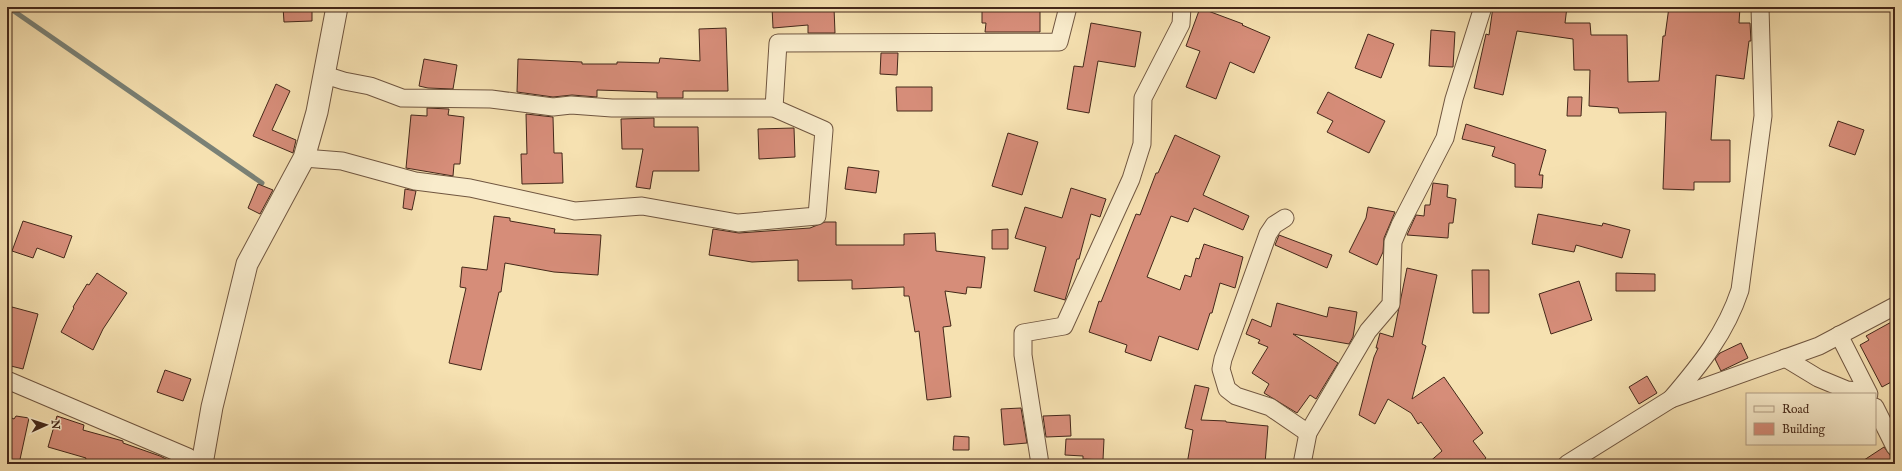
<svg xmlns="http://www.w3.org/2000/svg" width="1902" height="471" viewBox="0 0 1902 471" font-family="'IM FELL English',serif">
<rect width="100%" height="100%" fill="#f6e1b1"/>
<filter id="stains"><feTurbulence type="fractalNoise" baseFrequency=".005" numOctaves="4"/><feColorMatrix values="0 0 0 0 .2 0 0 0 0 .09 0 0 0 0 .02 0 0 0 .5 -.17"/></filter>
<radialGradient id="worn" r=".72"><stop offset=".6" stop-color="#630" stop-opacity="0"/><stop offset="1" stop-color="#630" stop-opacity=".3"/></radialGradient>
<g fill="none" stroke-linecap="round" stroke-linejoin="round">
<path stroke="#7a8176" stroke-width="5" d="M8 7 262 183"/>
</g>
<g fill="#d68d79" stroke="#44281a">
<path d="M283 7H312V21L284 22Z"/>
<path d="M772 7H799V9L834 8 835 33H808V25L773 28Z"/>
<path d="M982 7H1040V32H985L986 23H982Z"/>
<path d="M1493 7H1567L1565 23H1590L1591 35H1627L1628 82 1659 81 1663 36H1665L1669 7H1740L1739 23H1750L1751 41H1749L1744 79 1716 75 1711 140H1730V182H1694V190L1663 189 1666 112 1619 113 1618 108 1589 106 1590 70H1574L1573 39 1517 31 1503 95 1474 88 1486 34 1489 35Z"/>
<path d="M1200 8 1243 24 1242 25 1270 37 1254 73 1230 62 1216 99 1186 87 1200 51 1186 46Z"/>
<path d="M1091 23 1141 32 1135 67 1098 61 1089 113 1067 109 1074 66 1083 67Z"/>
<path d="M726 28 728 91H683V98H657V92L597 90V97L572 95 553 97 517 92 518 59 582 62V64H617V62L659 63 660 58 700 61 699 29Z"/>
<path d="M1431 30 1455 32 1453 67 1429 66Z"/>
<path d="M1368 34 1394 44 1381 78 1355 68Z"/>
<path d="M881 53H898L897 75 880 74Z"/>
<path d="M424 59 457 65 453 89 428 88 419 86Z"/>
<path d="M276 84 290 91 272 130 296 140 293 153 253 136Z"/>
<path d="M896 87H932V111H897Z"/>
<path d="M1328 92 1385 121 1369 153 1327 132 1333 121 1317 113Z"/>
<path d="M1568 97H1582L1581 116H1567Z"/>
<path d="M427 108 449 109 448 115 464 117 460 164H454L453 176 406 168 411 115 427 116Z"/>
<path d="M526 114 553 117 554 153H562L563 183 522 184 521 154H527Z"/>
<path d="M654 118V127H698L699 171H653L650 189 636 187 643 149H622L621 119Z"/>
<path d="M1838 121 1864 130 1855 155 1829 146Z"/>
<path d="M1466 124 1546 150 1539 175H1543L1542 188 1515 187V164L1492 156 1495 147 1462 139Z"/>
<path d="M794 128 795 157 759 159 758 129Z"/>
<path d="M1008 133 1038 142 1022 195 992 186Z"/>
<path d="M1175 135 1220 156 1203 195 1249 216 1243 230 1194 208 1188 222 1171 216 1147 277 1180 290 1185 275 1191 277 1196 258 1199 259 1204 244 1243 257 1235 288 1220 283 1212 313H1210L1198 350 1159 336 1151 361 1125 352 1127 345 1089 332 1099 301 1101 302 1136 214 1140 215 1156 173H1158Z"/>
<path d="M848 167 879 171 876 193 845 189Z"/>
<path d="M1433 183 1448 185 1447 197 1456 199 1453 223H1449L1448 238 1407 235 1416 215 1424 216 1425 205H1430Z"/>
<path d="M258 184 273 190 260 214 248 208Z"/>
<path d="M1071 188 1106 199 1100 217 1091 214 1079 259H1077L1065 300 1034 291 1046 247 1015 238 1025 207 1062 218Z"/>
<path d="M405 189 416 191 412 210 403 208Z"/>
<path d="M1368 207 1395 212 1384 238 1383 252 1377 265 1349 252 1366 218Z"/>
<path d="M1538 214 1602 226 1603 223 1630 230 1622 258 1576 245 1574 252 1532 244Z"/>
<path d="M494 216 510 218V221L555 229 554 233 601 235 598 275 554 272 505 263 501 292H499L481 370 449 363 466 288 460 287 462 267 487 270Z"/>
<path d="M23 221 72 236 64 258 37 248 33 258 12 251Z"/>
<path d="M825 222H836V245H904V234L935 233 936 251 985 257 981 288 967 287 966 294 945 291 951 326 943 327 951 397 927 400 919 331 915 332 909 296H904V287L852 289V280L798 281V260L752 262 709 255 713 229 739 233 810 228Z"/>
<path d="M1008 229V249H992V230Z"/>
<path d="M1279 235 1332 255 1327 268 1275 245Z"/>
<path d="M1407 268 1437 275 1422 344 1426 346 1412 399 1444 377 1483 433 1473 441 1486 458 1479 464H1427L1442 451 1421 422 1418 424 1411 413 1388 399 1375 424 1359 415 1374 357 1378 348H1376L1380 333 1393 337Z"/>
<path d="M1472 270H1489V313H1473Z"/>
<path d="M97 273 127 293 103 329 93 350 61 332 74 308 73 307 87 284 89 285Z"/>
<path d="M1616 273 1655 274V291H1616Z"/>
<path d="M1579 281 1592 320 1551 334 1539 294Z"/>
<path d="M1277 303 1327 317 1329 307 1357 312 1353 337 1349 344 1293 334 1338 363 1316 399 1310 395 1297 413 1264 393 1269 384 1252 373 1268 347 1258 343 1260 340 1246 334 1252 319 1271 327Z"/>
<path d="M12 307 38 314 23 369 7 365V326Z"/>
<path d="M1895 320V380L1882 387 1860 345 1869 340 1866 336Z"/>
<path d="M1741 343 1748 358 1721 371 1715 359 1720 353Z"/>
<path d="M165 370 191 379 183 401 157 392Z"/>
<path d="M1647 376 1657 393 1639 404 1629 387Z"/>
<path d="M1195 385 1209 388 1201 420 1226 421V422L1268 426 1265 464H1187L1193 430 1185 428Z"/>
<path d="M1021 408 1027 443 1004 445 1001 409Z"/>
<path d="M1070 415 1071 436 1046 437 1043 416Z"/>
<path d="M7 416 14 419 16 416 29 418 19 464H7Z"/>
<path d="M57 416 84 425 83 430 123 441V443L160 456 176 464H84L86 458 48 447Z"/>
<path d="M954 436 969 437V450H953Z"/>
<path d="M1066 439H1104L1103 460 1083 459V456L1065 455Z"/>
<path d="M1884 447 1895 462V464H1858Z"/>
</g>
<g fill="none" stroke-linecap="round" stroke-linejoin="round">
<defs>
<g id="minor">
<path d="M774 108 778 43 1059 42 1068 7"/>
<path d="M304 158 342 161 415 181 470 188 575 211 642 206 738 223 817 216 824 130 774 108H612L571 105 553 107 491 99 402 98 370 86 344 81 325 75"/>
<path d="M1285 218 1274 225 1268 234 1223 359 1221 369 1227 389 1236 396 1270 407 1308 433"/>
<path d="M1839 335 1869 394"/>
<path d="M1785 358 1818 378 1847 390 1867 392"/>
<path d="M7 380 188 457 194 464"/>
<path d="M1671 399C1700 365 1726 333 1740 290L1763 116 1760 7"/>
<path d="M1875 407 1895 447"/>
<path d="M1040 464 1023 355V333L1064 326 1131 179 1142 144 1143 98 1181 24 1182 7"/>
<path d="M1302 464 1308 433 1368 331 1391 304 1393 242 1400 225 1445 138 1454 99 1483 7"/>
<path d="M1567 464 1671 399 1819 346 1895 306"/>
</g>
<path id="tertiary" d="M202 464 212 407 247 264 304 158 317 112 337 7"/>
</defs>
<use href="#minor" stroke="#705640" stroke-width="19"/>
<use href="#tertiary" stroke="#705640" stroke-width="23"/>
<use href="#minor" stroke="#f9eccc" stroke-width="17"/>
<use href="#tertiary" stroke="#f9eccc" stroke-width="21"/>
</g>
<rect width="1902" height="471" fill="none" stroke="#f6e1b1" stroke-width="24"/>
<rect x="8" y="8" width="1886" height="455" fill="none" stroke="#44281a" stroke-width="2"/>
<rect x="12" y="12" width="1878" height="447" fill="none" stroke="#44281a"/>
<rect x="1746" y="393" width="130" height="52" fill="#f9eccc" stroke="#b19e85"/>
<rect x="1754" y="406" width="20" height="6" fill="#f9eccc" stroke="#b19e85"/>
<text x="1782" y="413" font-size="12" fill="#44281a">Road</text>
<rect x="1754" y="423" width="20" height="12" fill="#d68d79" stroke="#b19e85"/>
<text x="1782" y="433" font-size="12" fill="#44281a">Building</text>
<g transform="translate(46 425) rotate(87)" stroke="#f9eccc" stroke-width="3" paint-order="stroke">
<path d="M0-3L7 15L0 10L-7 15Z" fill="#44281a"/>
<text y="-6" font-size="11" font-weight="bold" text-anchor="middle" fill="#44281a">N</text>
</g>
<rect width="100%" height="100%" filter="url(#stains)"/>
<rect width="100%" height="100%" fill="url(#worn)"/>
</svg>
